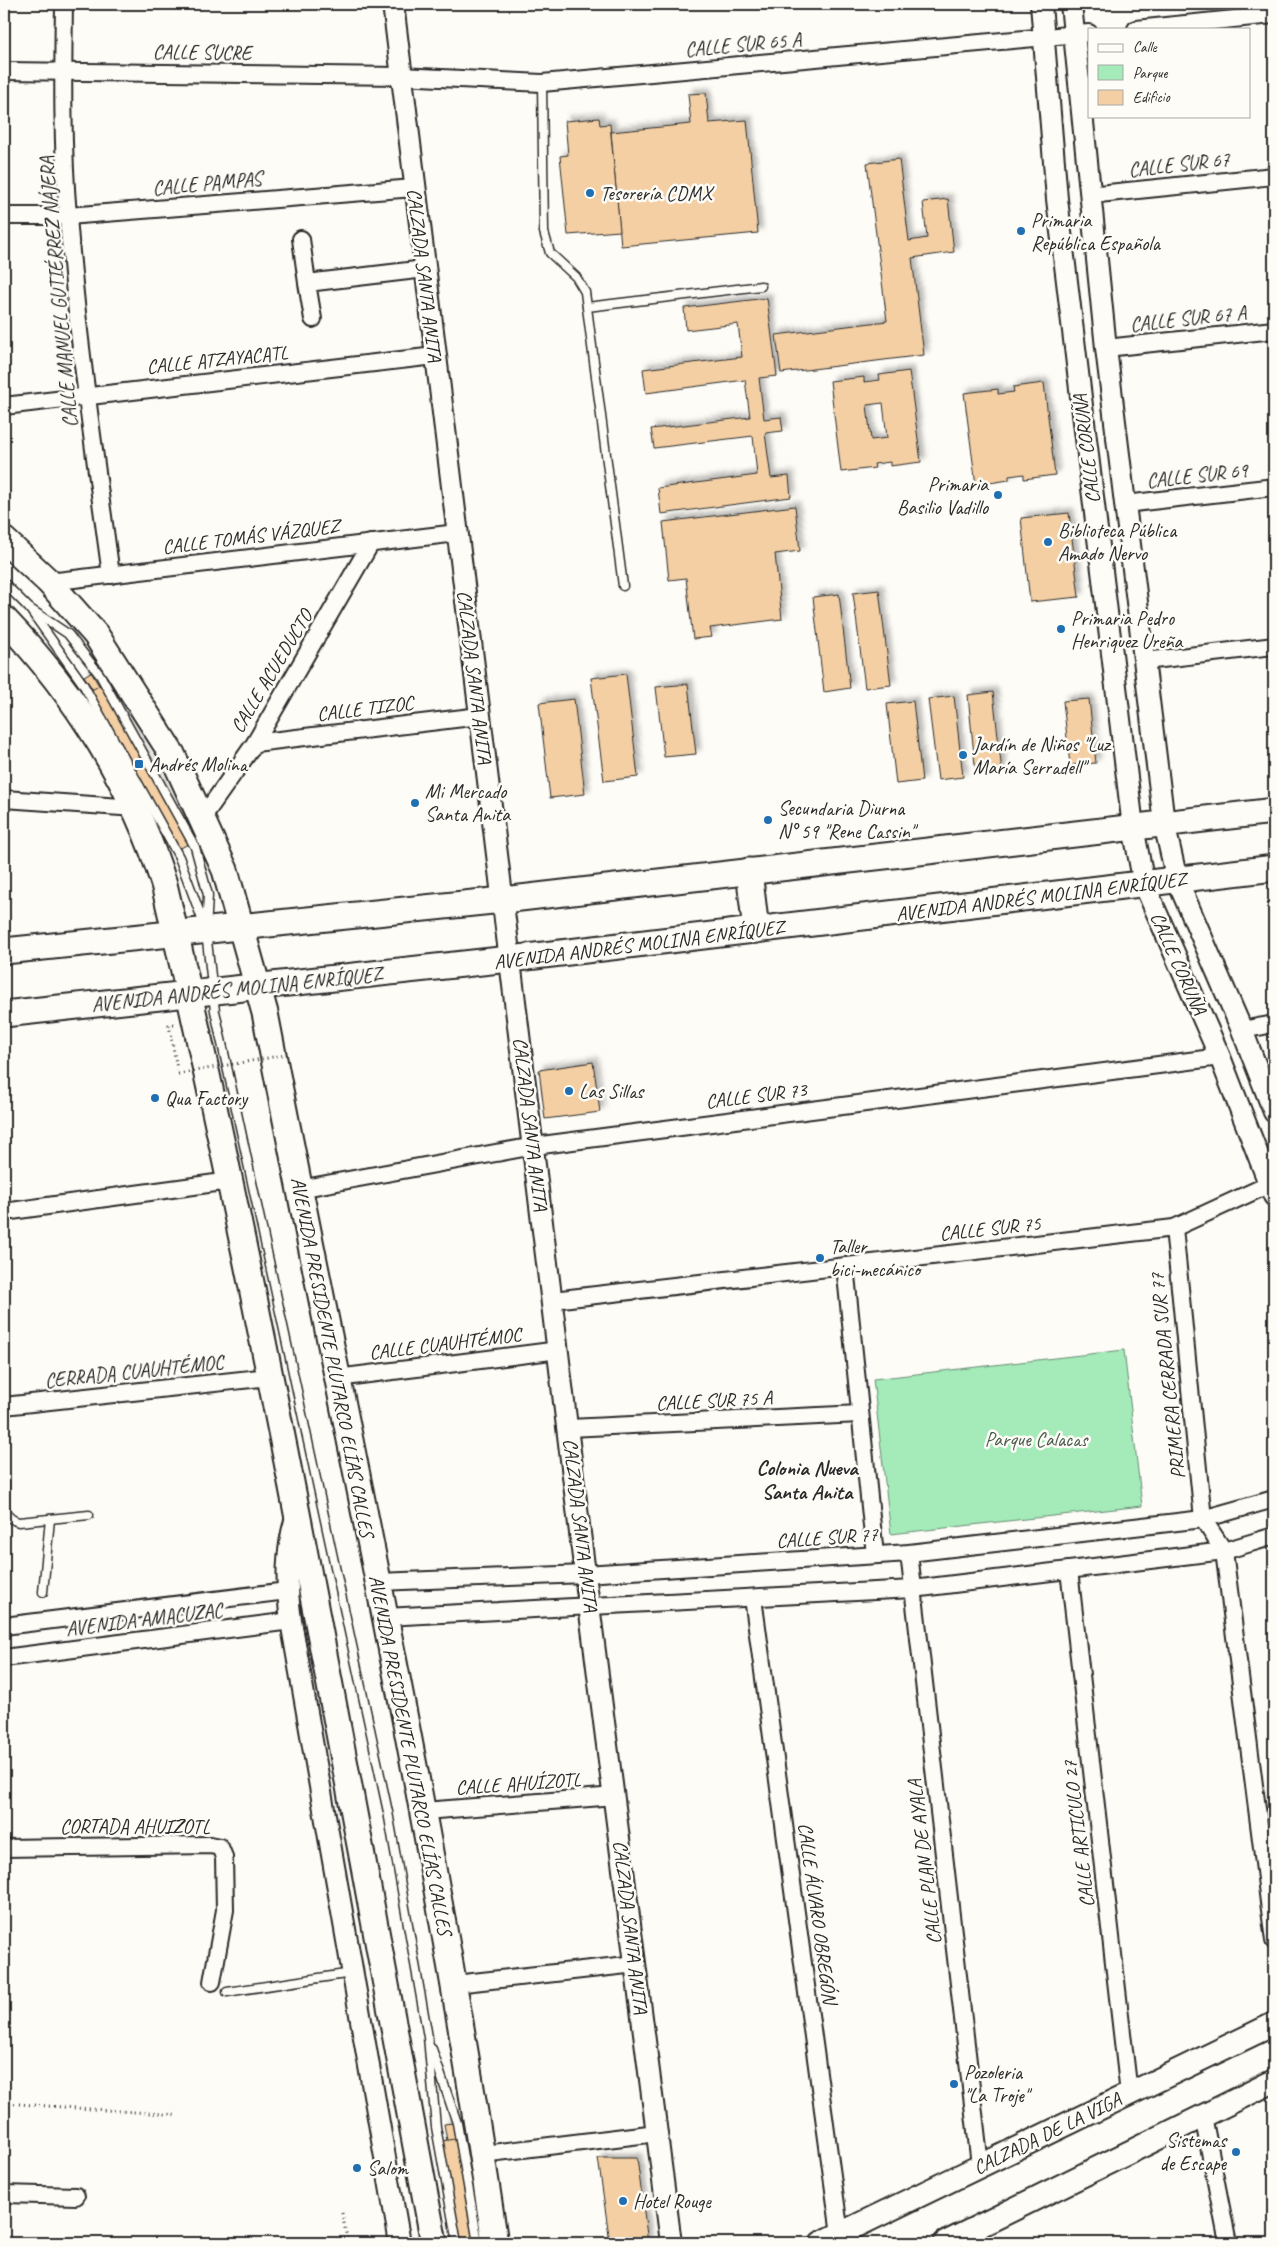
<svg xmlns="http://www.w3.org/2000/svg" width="1278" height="2247" viewBox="0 0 1278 2247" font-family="Caveat,sans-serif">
<defs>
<filter id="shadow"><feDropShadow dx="4.5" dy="-4.5" stdDeviation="2.5" flood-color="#0004"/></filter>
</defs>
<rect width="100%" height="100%" fill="#fdfcf7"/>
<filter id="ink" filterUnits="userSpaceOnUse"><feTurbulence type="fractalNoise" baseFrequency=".02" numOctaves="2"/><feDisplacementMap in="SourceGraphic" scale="10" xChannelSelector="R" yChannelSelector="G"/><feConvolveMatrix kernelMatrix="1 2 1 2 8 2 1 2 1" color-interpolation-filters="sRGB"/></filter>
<g filter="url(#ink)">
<path fill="#a4ebb9" stroke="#688b72" d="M1124 1350 1142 1506 891 1534 873 1379Z"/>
<g fill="#f3cfa3" stroke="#2b2b2b" fill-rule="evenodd" filter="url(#shadow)">
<path d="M706 93 709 123 747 120 758 233 621 246 611 132 691 124 688 94Z"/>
<path d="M599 118 600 125 610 124 620 231 568 235 560 156 568 155 565 121Z"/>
<path d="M899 159 909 241 927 238 923 202 948 199 954 252 912 258 924 355 781 373 776 335 887 321 867 163Z"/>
<path d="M767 298 777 376 759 378 764 419 781 417 783 431 765 433 771 478 789 476 791 497 661 514 658 488 757 475 753 436 654 448 651 429 750 417 745 380 646 393 643 369 742 357 738 324 686 330 684 308Z"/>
<path d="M909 371 921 462 890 466V462L874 464 875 468 841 472 830 381 864 377V382L880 380 879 375ZM883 403 887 438 871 440 867 405Z"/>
<path d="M1044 383 1055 475 1024 479V474L1009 476V480L976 485 964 393 998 389V394L1014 392 1013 387Z"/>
<path d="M795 506 800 551 775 554 782 619 710 628 712 637 693 639 686 578 669 580 663 522Z"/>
<path d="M1069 513 1079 597 1030 602 1021 518Z"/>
<path d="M879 590 891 685 865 688 853 593Z"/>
<path d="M839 594 850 688 824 692 813 597Z"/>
<path d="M91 672 101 689 95 693 84 676Z"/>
<path d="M626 674 638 777 604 781 591 678Z"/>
<path d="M104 683 192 842 175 851 88 692Z"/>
<path d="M688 684 696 754 664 757 656 687Z"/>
<path d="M993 692 1002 772 976 775 968 695Z"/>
<path d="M954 696 963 777 938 780 928 699Z"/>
<path d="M574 699 585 794 550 798 539 703Z"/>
<path d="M1089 699 1096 763 1070 765 1063 701Z"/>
<path d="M913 701 922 781 896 784 887 704Z"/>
<path d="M593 1062 600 1112 545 1119 539 1070Z"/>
<path d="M453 2123 456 2145 448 2146 444 2124Z"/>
<path d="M461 2138 479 2243H459L442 2141Z"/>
<path d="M598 2158H637L648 2243H610Z"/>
</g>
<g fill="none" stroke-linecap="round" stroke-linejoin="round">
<defs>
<g id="service">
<path d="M542 83 544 232 550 253 576 277 585 292 623 586"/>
<path d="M587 307 761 286"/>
<path d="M4 583 29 608 83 684 179 857 205 927"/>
<path d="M29 608 68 634 100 675 195 847 208 895 206 932 215 1011 388 1812 428 2037 436 2127 457 2243"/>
<path d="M4 1483C4 1498 0 1518 19 1522L89 1515"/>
<path d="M43 1592 50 1519"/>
<path d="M227 1992 352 1973"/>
<path d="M432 2049 457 2123 478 2243"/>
</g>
<g id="minor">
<path d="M64 4C63 74 62 146 68 216 77 336 95 456 111 575"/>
<path d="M1136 29 1274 15"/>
<path d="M4 71 400 76 542 83 1089 33"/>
<path d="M1089 195 1274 176"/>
<path d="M4 216H68L414 188"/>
<path d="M301 239 307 283"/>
<path d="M313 319 307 283 425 269"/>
<path d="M1106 348 1274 330"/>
<path d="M4 406 435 356"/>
<path d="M1125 504 1274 487"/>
<path d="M49 582 457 533"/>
<path d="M1145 661 1274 646"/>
<path d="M255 743 480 716"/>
<path d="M4 799 136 808"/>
<path d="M203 817 255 743 371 543"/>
<path d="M1242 1030 1274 1024"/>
<path d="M299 1189 534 1146 1220 1057"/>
<path d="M4 1212 230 1181"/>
<path d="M1174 1228 1203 1519 1224 1551 1274 1941"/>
<path d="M845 1266 875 1555"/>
<path d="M553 1300 1174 1228 1274 1182"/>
<path d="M337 1378 559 1350"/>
<path d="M4 1406 269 1377"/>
<path d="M569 1428 860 1414"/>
<path d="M909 1553 980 2165"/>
<path d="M1069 1570 1129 2094"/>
<path d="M378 1582 585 1574 909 1553 1203 1519 1274 1499"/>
<path d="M753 1598 840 2234"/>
<path d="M385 1617 913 1589 1224 1551 1274 1536"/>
<path d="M4 1626 287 1591"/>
<path d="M4 1658 291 1621"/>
<path d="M424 1811 615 1796"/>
<path d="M4 1848 210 1845 220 1847 224 1857 225 1910 212 1982"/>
<path d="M455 1984 636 1964"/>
<path d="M1203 2116 1228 2243"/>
<path d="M482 2154 657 2133"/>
<path d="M4 2194 76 2196"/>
</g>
<g id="tertiary">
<path d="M393 4 585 1574 671 2243"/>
<path d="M1041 4 1057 199 1133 827 1144 884 1220 1057 1274 1196"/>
<path d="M1071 4 1106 348 1164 823 1177 880 1242 1030 1274 1112"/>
<path d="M297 1514C285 1552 286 1582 291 1621L400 2243"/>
</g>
<g id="secondary">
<path d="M821 2243 1274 2024"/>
<path d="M945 2243 1274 2081"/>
</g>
<g id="primary">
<path d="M4 540 49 582 96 635 172 754 225 870 265 1013C344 1422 435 1830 495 2243"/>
<path d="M4 619C76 694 133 785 164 884 269 1334 349 1789 434 2243"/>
<path d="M749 871 756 930"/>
<path d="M4 951 503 900 1274 811"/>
<path d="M4 1014 510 959 1274 868"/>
</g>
</defs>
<use href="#service" stroke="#2b2b2b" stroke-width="11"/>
<use href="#minor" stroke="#2b2b2b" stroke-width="20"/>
<use href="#tertiary" stroke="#2b2b2b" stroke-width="24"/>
<use href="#secondary" stroke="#2b2b2b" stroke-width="26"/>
<use href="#primary" stroke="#2b2b2b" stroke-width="29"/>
<g stroke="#2b2b2b" stroke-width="3" stroke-dasharray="1 4" stroke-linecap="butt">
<path d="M174 1024 169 1025 178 1074"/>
<path d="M4 2103 178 2115"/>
<path d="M342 2213 348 2243"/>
</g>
<use href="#service" stroke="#fdfcf7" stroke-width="8"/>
<use href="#minor" stroke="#fdfcf7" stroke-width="16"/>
<use href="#tertiary" stroke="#fdfcf7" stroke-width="20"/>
<use href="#secondary" stroke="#fdfcf7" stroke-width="22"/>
<use href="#primary" stroke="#fdfcf7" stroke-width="25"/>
<path stroke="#2b2b2b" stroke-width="3" stroke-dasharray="1 4" stroke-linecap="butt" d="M178 1074 290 1054"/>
</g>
</g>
<g fill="#1f6fb2" stroke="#fdfcf7" stroke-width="2">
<circle cx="590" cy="193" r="5"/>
<circle cx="1021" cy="231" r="5"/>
<circle cx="998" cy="495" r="5"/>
<circle cx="1048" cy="542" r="5"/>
<circle cx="1061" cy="629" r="5"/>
<circle cx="963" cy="755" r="5"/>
<rect x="134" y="759" width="10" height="10" rx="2.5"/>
<circle cx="415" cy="803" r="5"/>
<circle cx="768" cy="820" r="5"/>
<circle cx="569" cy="1091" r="5"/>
<circle cx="155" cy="1098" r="5"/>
<circle cx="820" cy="1258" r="5"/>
<circle cx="954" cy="2084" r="5"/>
<circle cx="1236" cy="2152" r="5"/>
<circle cx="357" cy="2168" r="5"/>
<circle cx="623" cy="2201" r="5"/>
</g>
<g text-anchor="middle" stroke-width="5" stroke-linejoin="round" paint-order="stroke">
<g font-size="20" fill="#2b2b2b" stroke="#fdfcf7">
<text transform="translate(743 44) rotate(-5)" y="7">CALLE SUR 65 A</text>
<text transform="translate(202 52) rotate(1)" y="7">CALLE SUCRE</text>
<text transform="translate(1179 164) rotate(-6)" y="7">CALLE SUR 67</text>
<text transform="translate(207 183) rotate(-5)" y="7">CALLE PAMPAS</text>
<text transform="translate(425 275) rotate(83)" y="7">CALZADA SANTA ANITA</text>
<text transform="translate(58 292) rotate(-95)" y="7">CALLE MANUEL GUTIÉRREZ NÁJERA</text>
<text transform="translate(1188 318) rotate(-6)" y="7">CALLE SUR 67 A</text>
<text transform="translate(217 359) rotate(-6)" y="7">CALLE ATZAYACATL</text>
<text transform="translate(1086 449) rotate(-97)" y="7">CALLE CORUÑA</text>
<text transform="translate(1197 475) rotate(-6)" y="7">CALLE SUR 69</text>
<text transform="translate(251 536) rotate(-7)" y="7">CALLE TOMÁS VÁZQUEZ</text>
<text transform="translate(271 671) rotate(-59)" y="7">CALLE ACUEDUCTO</text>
<text transform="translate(475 677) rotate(83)" y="7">CALZADA SANTA ANITA</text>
<text transform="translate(365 708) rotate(-7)" y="7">CALLE TIZOC</text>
<text transform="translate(1041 896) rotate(-7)" y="7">AVENIDA ANDRÉS MOLINA ENRÍQUEZ</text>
<text transform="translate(639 944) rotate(-7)" y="7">AVENIDA ANDRÉS MOLINA ENRÍQUEZ</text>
<text transform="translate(1179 963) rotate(66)" y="7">CALLE CORUÑA</text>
<text transform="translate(237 989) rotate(-6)" y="7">AVENIDA ANDRÉS MOLINA ENRÍQUEZ</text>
<text transform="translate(756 1095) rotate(-7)" y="7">CALLE SUR 73</text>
<text transform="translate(531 1124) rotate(83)" y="7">CALZADA SANTA ANITA</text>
<text transform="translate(990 1228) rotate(-6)" y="7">CALLE SUR 75</text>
<text transform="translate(445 1343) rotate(-7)" y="7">CALLE CUAUHTÉMOC</text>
<text transform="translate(333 1357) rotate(79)" y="7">AVENIDA PRESIDENTE PLUTARCO ELÍAS CALLES</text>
<text transform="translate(134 1371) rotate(-6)" y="7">CERRADA CUAUHTÉMOC</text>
<text transform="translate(1167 1376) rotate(-96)" y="7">PRIMERA CERRADA SUR 77</text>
<text transform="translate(714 1400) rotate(-3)" y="7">CALLE SUR 75 A</text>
<text transform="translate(581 1525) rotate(83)" y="7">CALZADA SANTA ANITA</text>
<text transform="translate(827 1537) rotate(-4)" y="7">CALLE SUR 77</text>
<text transform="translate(144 1619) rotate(-7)" y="7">AVENIDA AMACUZAC</text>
<text transform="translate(411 1755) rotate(79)" y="7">AVENIDA PRESIDENTE PLUTARCO ELÍAS CALLES</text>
<text transform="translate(518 1783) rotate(-4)" y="7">CALLE AHUÍZOTL</text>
<text x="135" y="1833">CORTADA AHUIZOTL</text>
<text transform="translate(1078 1834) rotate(-97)" y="7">CALLE ARTICULO 27</text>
<text transform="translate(924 1862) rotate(-97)" y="7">CALLE PLAN DE AYALA</text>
<text transform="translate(818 1913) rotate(82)" y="7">CALLE ÁLVARO OBREGÓN</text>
<text transform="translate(631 1927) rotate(83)" y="7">CALZADA SANTA ANITA</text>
<text transform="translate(1047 2133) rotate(-26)" y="7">CALZADA DE LA VIGA</text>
</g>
<g font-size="20" fill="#2b2b2b" stroke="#fdfcf7" text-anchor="start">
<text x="600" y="200">Tesorería CDMX</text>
<text x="1031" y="227">Primaria<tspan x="1031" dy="23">República Española</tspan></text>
<text x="988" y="491" text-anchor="end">Primaria<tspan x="988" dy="23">Basilio Vadillo</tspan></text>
<text x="1058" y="537">Biblioteca Pública<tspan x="1058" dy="23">Amado Nervo</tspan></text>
<text x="1071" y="625">Primaria Pedro<tspan x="1071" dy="23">Henriquez Ureña</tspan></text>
<text x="973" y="751">Jardín de Niños "Luz<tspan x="973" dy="23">María Serradell"</tspan></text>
<text x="149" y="771">Andrés Molina</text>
<text x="425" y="798">Mi Mercado<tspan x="425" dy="23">Santa Anita</tspan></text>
<text x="778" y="815">Secundaria Diurna<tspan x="778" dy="23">N° 59 "Rene Cassin"</tspan></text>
<text x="579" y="1098">Las Sillas</text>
<text x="165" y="1105">Qua Factory</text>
<text x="830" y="1253">Taller<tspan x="830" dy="23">bici-mecánico</tspan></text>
<text x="964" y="2079">Pozoleria<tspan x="964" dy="23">"La Troje"</tspan></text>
<text x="1226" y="2147" text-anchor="end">Sistemas<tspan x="1226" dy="23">de Escape</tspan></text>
<text x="367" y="2175">Salom</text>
<text x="633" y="2208">Hotel Rouge</text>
</g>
<g font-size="20" fill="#495b4e" stroke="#fdfcf7">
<text x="1036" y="1446">Parque Calacas</text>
</g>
<g font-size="21" font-weight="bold" fill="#2b2b2b" stroke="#fdfcf7">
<text x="807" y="1475">Colonia Nueva<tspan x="807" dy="24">Santa Anita</tspan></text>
</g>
</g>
<rect width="1278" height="2247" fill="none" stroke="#fdfcf7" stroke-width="20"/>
<rect x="10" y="10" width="1258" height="2227" fill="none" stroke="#2b2b2b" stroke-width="2" filter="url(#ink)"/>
<rect x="1088" y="28" width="162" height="90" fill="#fdfcf7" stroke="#a9a8a5"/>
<rect x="1098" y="44" width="25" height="8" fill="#fdfcf7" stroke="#a9a8a5"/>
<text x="1133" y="52" font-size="15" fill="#2b2b2b">Calle</text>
<rect x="1098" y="65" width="25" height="15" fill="#a4ebb9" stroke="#a9a8a5"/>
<text x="1133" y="78" font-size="15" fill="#2b2b2b">Parque</text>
<rect x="1098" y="90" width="25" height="15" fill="#f3cfa3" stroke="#a9a8a5"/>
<text x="1133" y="102" font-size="15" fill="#2b2b2b">Edificio</text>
</svg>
